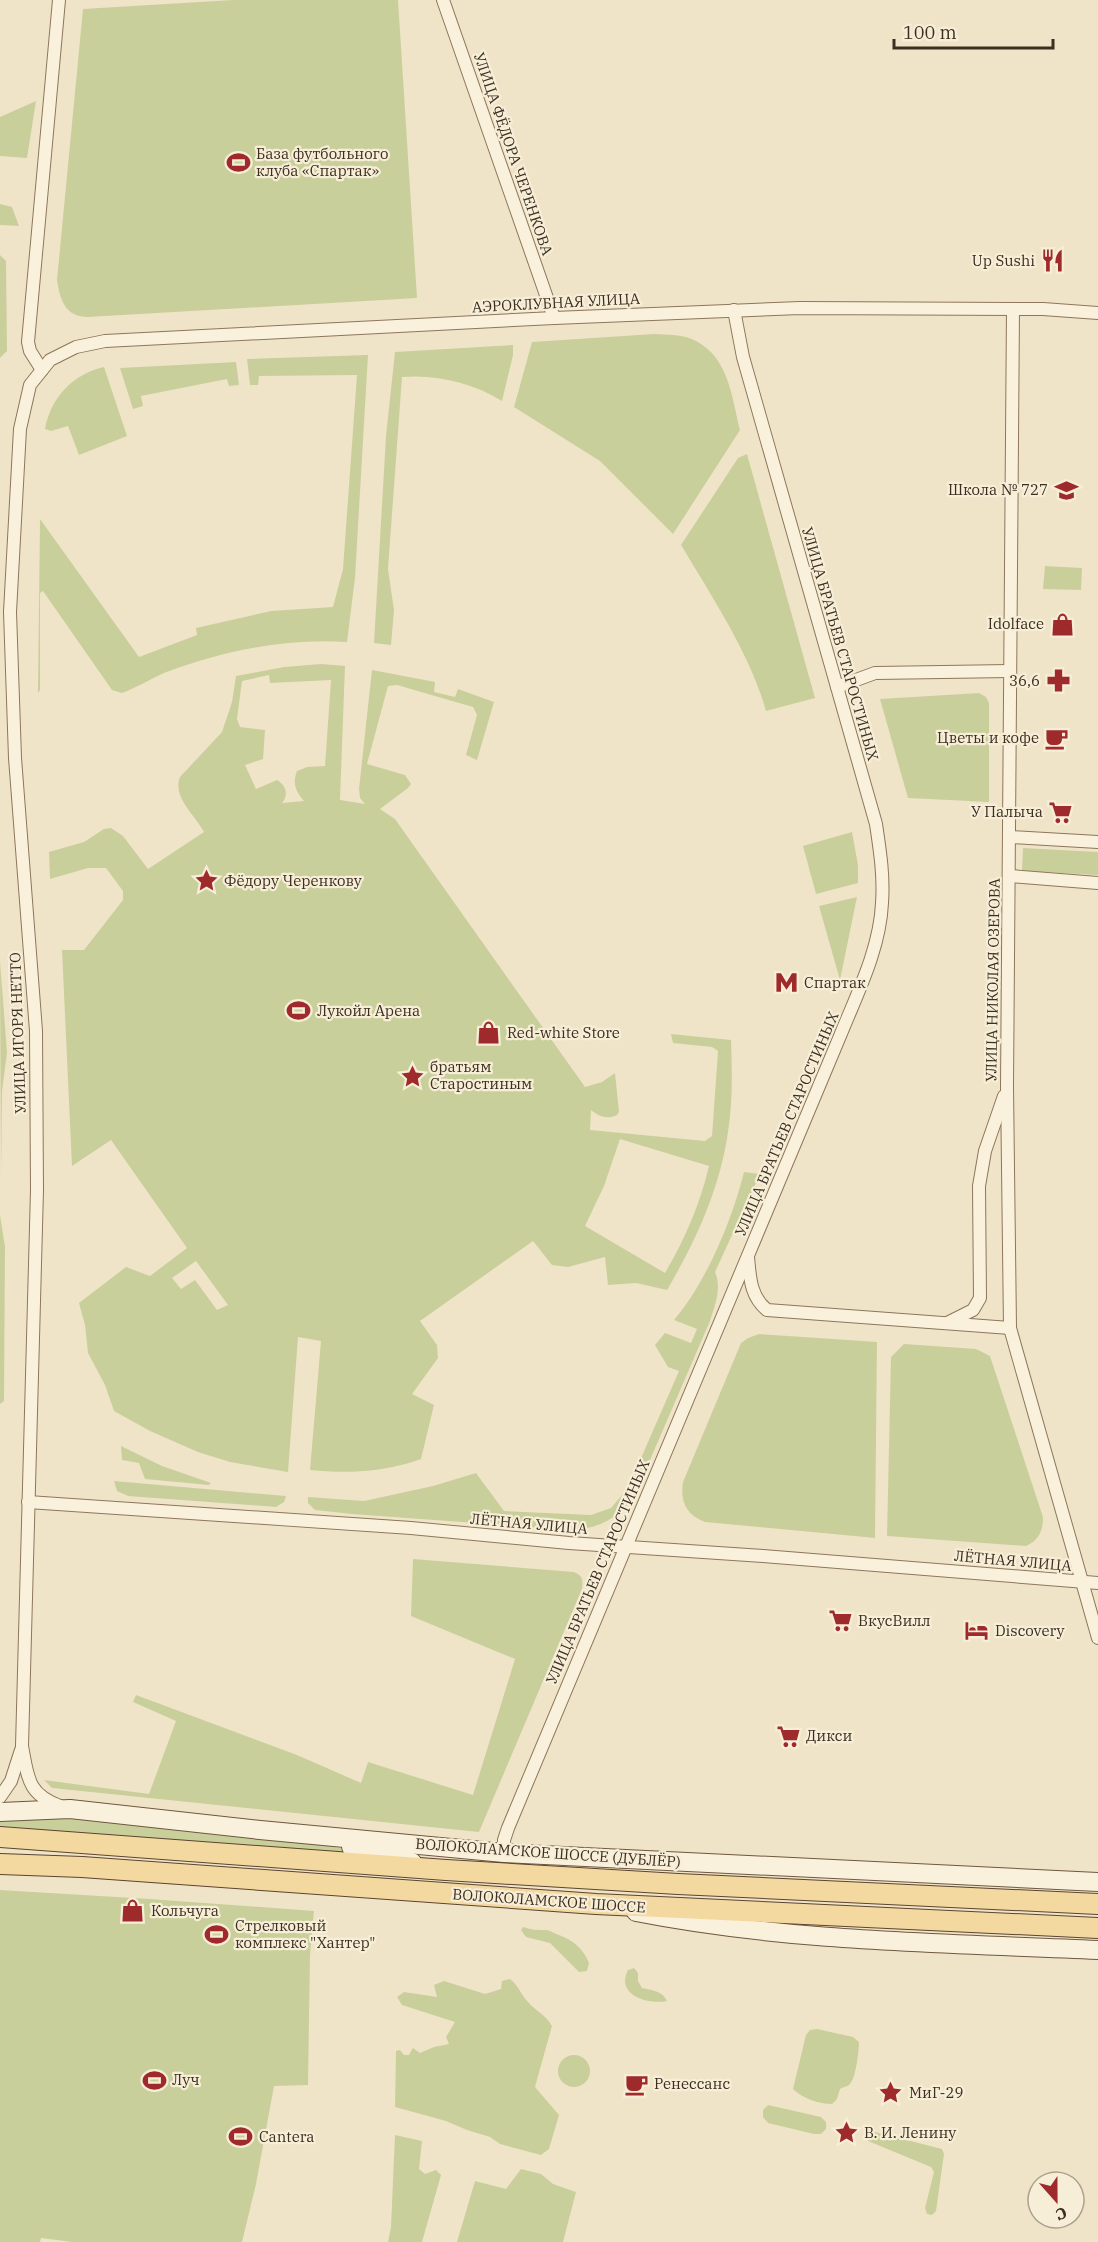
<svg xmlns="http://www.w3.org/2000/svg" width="1098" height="2242" viewBox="0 0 1098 2242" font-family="'IBM Plex Serif',serif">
<rect width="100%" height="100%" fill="#f0e4c8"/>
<g fill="#c9cf9b" fill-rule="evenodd">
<path d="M233 0H398L417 298 88 317C65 317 60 300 57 280L83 9Z"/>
<path d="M36 101 27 158 0 156V117Z"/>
<path d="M0 204 12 207 19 226 0 225Z"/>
<path d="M0 255 6 261 7 351 0 358Z"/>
<path d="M654 334C667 335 684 334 696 341 729 358 732 398 740 430L673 534 600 461 514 407 532 342Z"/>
<path d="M513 345V355L502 401C473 383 437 374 402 377L388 569 394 610 391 645 374 643 386 436 395 352Z"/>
<path d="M368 355 355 578 347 642C283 638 223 651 164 673 150 679 136 688 122 693L112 690 43 591 40 593V690L38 693 40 519 139 657 197 635 196 628 271 611 333 607 343 569 357 375 259 376 258 385H250L247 359Z"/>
<path d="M236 362 239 385 229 386 227 379 141 396 143 406 133 409 120 368Z"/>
<path d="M104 367 127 436 79 455 68 426 51 431 45 429C51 397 73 374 104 367Z"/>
<path d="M747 454 815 698 766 711C751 656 711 595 681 545L738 458Z"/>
<path d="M1045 566 1082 568 1081 590 1043 589Z"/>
<path d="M321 664 345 666 340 800 365 804 360 798 359 789 372 670 435 682 434 692 455 697 458 689 494 702 477 760 466 755 477 715 473 707 397 685 388 686 367 764 405 775 411 784 408 788 380 809 395 819 585 1087 602 1082 615 1073 619 1112 617 1115C607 1120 598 1116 591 1110L590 1130 705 1141 712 1136 718 1051 712 1047 673 1043 671 1034 731 1040C732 1070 733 1101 728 1132 720 1188 696 1241 667 1290L636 1283 608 1285 605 1257 568 1267 552 1265 533 1241 420 1321 437 1345 438 1358 412 1394 434 1405 421 1459C386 1472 347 1474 310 1470L321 1341 298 1337 288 1472 230 1462 198 1452 150 1431 114 1411 105 1385 88 1353 85 1325 79 1303 126 1267 150 1276 187 1248 111 1140 72 1166 62 950H84L123 900V891L106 868H88L50 879 49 852 84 842 104 829 111 828 123 836 148 869 204 832C195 815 172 797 180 777L222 732 232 702 236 676 284 667ZM269 675 270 683 331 680 325 766 307 767 297 771C292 784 296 792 304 801L282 803C289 795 286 785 277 780L256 789 245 765 263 759 265 730 240 727 237 719 242 681ZM620 1139 709 1166C700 1204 685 1239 665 1273L585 1226 604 1186ZM196 1261 228 1305 217 1310 195 1280 181 1289 172 1278Z"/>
<path d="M979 693 986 697 989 703V802L908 798 880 699Z"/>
<path d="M852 832 858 865V883L816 894 803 846Z"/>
<path d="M1023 848 1098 852V875L1022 871Z"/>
<path d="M857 897 840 980 819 906Z"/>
<path d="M0 961 7 1053 2 1091 1 1181Z"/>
<path d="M744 1172 760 1174 715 1272C722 1288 715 1305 710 1321L634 1497C617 1519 598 1529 570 1530L352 1514 315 1510 308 1503V1497L364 1501 433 1486 476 1473 504 1511 591 1515 611 1508 628 1488 679 1371 668 1367 655 1345 665 1333 691 1343 697 1329 674 1320C707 1281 732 1220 744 1172Z"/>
<path d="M0 1215 5 1247 4 1401 0 1404Z"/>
<path d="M759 1334 877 1342 875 1538 705 1522C686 1515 680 1502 683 1482L741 1343 748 1338Z"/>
<path d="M904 1344 976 1349 990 1356 1043 1517C1043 1531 1039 1540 1026 1546L887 1536 891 1357Z"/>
<path d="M121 1446 162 1466 211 1483 209 1485 145 1479 139 1463 122 1460Z"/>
<path d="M114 1481 286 1496 284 1502 276 1507 128 1496 117 1491Z"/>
<path d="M413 1559 574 1572C583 1576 583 1580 582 1589L479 1832 52 1788 44 1780 149 1794 176 1721 133 1702 136 1695 297 1755 361 1783 368 1762 473 1795 515 1659 411 1616Z"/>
<path d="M45 1817H77L310 1842 349 1850 359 1855 0 1831V1822Z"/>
<path d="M0 1890 150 1899 314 1911 310 1955 308 2085 274 2086 256 2184 242 2242H72L41 2238 40 2242H0Z"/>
<path d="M523 1927C532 1930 537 1930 546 1930 550 1930 555 1934 559 1935 574 1941 583 1948 589 1963L587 1971 579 1972 550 1943 526 1937 521 1930Z"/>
<path d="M634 1968 638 1973V1981L642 1988C651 1990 663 1991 667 2001 648 2005 615 1995 628 1970Z"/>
<path d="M510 1979C519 1986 521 1995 528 2002 536 2011 546 2015 552 2026L535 2087 559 2115 549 2149 541 2155 500 2144 490 2137 467 2130 446 2121 395 2107 396 2051 400 2050 404 2055H409L413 2048 420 2053 434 2047 449 2044 446 2037 455 2022 402 2005 397 1997 404 1992 437 1997 434 1985 444 1981 485 1994 501 1989 502 1981Z"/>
<path d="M817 2029 853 2037 859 2042C859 2050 856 2080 849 2085 846 2087 843 2087 840 2089L837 2099 832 2104C819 2104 802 2098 793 2089L806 2035 810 2030Z"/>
<circle cx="574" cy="2071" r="16"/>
<path d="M768 2105 821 2117 826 2122V2129L821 2134H814L768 2123 763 2117V2110Z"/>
<path d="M871 2131 942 2149 944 2154 936 2211 932 2215 927 2214 925 2208 934 2172 931 2167 868 2141 864 2137 866 2132Z"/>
<path d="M395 2135 422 2141 419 2169 425 2174 436 2170 441 2175 422 2242H388L391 2227Z"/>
<path d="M521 2169 541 2174 553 2184 576 2192 563 2242H457L475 2181 506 2189Z"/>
</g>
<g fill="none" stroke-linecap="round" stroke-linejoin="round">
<defs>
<g id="street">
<path d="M443 0 554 318"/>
<path d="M1013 309 1007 1087 1010 1328 1098 1638"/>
<path d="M42 370 30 351 28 342 59 0"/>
<path d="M837 687 875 673 1010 671"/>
<path d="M1010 837 1098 842"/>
<path d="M1010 876 1098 883"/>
<path d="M748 1257C750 1277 750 1296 767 1310L1010 1328"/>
<path d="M949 1322 973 1310 980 1298 979 1186 985 1151 1004 1096"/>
<path d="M28 1502 411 1528 569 1543 763 1556 1098 1583"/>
<path d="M0 1797 11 1781 21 1750"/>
<path d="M60 1806C27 1794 28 1777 22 1746L37 1190 36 1031 15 758 10 612 20 429 30 385 50 360 76 347 105 341 554 318 800 308 1043 309 1098 313"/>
<path d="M504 1853V1840L508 1828 840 1036C857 994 880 949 882 903 884 876 880 851 876 824L743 357 734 310"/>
</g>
<g id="secondary">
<path d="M0 1812 70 1809 260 1830 504 1853 1098 1882"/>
<path d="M351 1847 412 1862"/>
<path d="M636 1912C788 1942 944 1943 1098 1950"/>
</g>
<g id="primary">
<path d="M0 1837 446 1870 678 1884 1098 1904"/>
<path d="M0 1864 82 1867 596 1904 1098 1928"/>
</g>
</defs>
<use href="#street" stroke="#8d765c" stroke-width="14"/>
<use href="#secondary" stroke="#6f573f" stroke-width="20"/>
<use href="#primary" stroke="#5b4430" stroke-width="22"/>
<use href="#street" stroke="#faf1dc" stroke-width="12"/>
<use href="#secondary" stroke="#faf1dc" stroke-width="18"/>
<use href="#primary" stroke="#f3d9a0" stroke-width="20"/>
</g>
<defs>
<symbol id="stadium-bare" viewBox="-9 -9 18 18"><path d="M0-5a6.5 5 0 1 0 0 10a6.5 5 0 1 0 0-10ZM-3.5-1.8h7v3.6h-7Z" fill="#9e2a2b" stroke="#f7eed8" stroke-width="2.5" paint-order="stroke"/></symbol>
<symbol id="restaurant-bare" viewBox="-9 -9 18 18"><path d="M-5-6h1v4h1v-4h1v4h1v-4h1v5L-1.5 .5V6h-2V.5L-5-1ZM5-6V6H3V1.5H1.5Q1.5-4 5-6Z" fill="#9e2a2b" stroke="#f7eed8" stroke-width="2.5" paint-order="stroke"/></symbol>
<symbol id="school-bare" viewBox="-9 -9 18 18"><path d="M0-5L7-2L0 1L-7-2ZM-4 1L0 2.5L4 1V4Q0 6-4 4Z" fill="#9e2a2b" stroke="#f7eed8" stroke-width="2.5" paint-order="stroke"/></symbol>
<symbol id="shop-bare" viewBox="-9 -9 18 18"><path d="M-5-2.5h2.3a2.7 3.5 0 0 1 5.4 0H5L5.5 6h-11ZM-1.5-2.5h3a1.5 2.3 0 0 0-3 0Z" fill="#9e2a2b" stroke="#f7eed8" stroke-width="2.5" paint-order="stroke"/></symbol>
<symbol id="pharmacy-bare" viewBox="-9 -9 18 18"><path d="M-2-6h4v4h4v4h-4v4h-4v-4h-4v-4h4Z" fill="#9e2a2b" stroke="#f7eed8" stroke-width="2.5" paint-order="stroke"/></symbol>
<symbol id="cafe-bare" viewBox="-9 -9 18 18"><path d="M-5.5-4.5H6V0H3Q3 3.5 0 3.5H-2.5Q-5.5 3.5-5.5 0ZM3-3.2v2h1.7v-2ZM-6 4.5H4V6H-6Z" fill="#9e2a2b" stroke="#f7eed8" stroke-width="2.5" paint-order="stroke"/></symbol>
<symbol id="supermarket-bare" viewBox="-9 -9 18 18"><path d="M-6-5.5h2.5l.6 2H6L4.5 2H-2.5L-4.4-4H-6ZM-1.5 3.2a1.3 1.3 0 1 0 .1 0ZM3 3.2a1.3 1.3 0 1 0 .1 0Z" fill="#9e2a2b" stroke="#f7eed8" stroke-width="2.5" paint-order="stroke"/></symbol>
<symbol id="sight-bare" viewBox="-9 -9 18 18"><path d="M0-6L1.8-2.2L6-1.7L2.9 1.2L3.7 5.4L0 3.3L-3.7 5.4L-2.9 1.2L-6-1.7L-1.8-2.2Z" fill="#9e2a2b" stroke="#f7eed8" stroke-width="2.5" paint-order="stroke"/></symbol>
<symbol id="metro-bare" viewBox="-9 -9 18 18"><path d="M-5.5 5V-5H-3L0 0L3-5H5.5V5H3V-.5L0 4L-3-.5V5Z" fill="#9e2a2b" stroke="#f7eed8" stroke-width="2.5" paint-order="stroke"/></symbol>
<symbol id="hotel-bare" viewBox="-9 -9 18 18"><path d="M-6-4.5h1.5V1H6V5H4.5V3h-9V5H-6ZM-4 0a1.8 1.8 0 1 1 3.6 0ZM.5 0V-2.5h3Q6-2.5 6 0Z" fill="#9e2a2b" stroke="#f7eed8" stroke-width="2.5" paint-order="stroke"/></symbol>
</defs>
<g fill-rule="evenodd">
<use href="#stadium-bare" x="222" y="146" width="33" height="33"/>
<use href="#restaurant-bare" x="1036" y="244" width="33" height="33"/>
<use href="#school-bare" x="1050" y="474" width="33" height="33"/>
<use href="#shop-bare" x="1046" y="608" width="33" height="33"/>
<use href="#pharmacy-bare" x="1042" y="664" width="33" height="33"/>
<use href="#cafe-bare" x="1040" y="722" width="33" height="33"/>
<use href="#supermarket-bare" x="1044" y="796" width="33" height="33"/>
<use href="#sight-bare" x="190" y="864" width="33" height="33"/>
<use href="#metro-bare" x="770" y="966" width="33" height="33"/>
<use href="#stadium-bare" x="282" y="994" width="33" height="33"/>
<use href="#shop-bare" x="472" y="1016" width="33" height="33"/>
<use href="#sight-bare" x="396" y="1060" width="33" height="33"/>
<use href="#supermarket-bare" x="824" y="1604" width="33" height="33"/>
<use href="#hotel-bare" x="960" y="1614" width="33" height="33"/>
<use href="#supermarket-bare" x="772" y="1720" width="33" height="33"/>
<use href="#shop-bare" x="116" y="1894" width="33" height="33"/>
<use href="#stadium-bare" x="200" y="1918" width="33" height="33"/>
<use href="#stadium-bare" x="138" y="2064" width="33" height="33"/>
<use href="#cafe-bare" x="620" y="2068" width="33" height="33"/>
<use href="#sight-bare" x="874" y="2076" width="33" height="33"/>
<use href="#sight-bare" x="830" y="2116" width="33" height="33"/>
<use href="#stadium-bare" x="224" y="2120" width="33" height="33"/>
</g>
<g text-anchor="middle" stroke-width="4.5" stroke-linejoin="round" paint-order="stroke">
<g font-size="15" fill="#3d2e20" stroke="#f7eed8" text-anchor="start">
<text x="256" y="159">База футбольного<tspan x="256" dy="17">клуба «Спартак»</tspan></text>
<text x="1035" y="266" text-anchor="end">Up Sushi</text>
<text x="1048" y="495" text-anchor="end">Школа № 727</text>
<text x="1044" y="629" text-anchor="end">Idolface</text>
<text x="1040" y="686" text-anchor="end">36,6</text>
<text x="1039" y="743" text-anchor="end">Цветы и кофе</text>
<text x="1043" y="817" text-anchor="end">У Палыча</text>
<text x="224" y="886">Фёдору Черенкову</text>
<text x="804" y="988">Спартак</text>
<text x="317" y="1016">Лукойл Арена</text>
<text x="507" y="1038">Red-white Store</text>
<text x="430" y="1072">братьям<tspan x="430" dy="17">Старостиным</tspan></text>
<text x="858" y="1626">ВкусВилл</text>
<text x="995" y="1636">Discovery</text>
<text x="806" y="1741">Дикси</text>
<text x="151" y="1916">Кольчуга</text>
<text x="235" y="1931">Стрелковый<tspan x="235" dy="17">комплекс "Хантер"</tspan></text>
<text x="172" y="2085">Луч</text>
<text x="654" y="2089">Ренессанс</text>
<text x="909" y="2098">МиГ-29</text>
<text x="864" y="2138">В. И. Ленину</text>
<text x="259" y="2142">Cantera</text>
</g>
<g font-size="15" fill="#3d2e20" stroke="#f7eed8">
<text transform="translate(513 154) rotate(71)" y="5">УЛИЦА ФЁДОРА ЧЕРЕНКОВА</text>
<text transform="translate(556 303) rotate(-3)" y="5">АЭРОКЛУБНАЯ УЛИЦА</text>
<text transform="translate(840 644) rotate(74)" y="5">УЛИЦА БРАТЬЕВ СТАРОСТИНЫХ</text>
<text transform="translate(993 980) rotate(-89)" y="5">УЛИЦА НИКОЛАЯ ОЗЕРОВА</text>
<text transform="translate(18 1033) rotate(-92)" y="5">УЛИЦА ИГОРЯ НЕТТО</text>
<text transform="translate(787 1124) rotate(-67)" y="5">УЛИЦА БРАТЬЕВ СТАРОСТИНЫХ</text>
<text transform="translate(529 1524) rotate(5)" y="5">ЛЁТНАЯ УЛИЦА</text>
<text transform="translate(1013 1561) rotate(5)" y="5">ЛЁТНАЯ УЛИЦА</text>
<text transform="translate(598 1572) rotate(-67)" y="5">УЛИЦА БРАТЬЕВ СТАРОСТИНЫХ</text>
<text transform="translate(548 1853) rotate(4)" y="5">ВОЛОКОЛАМСКОЕ ШОССЕ (ДУБЛЁР)</text>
<text transform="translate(549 1901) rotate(4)" y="5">ВОЛОКОЛАМСКОЕ ШОССЕ</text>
</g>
</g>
<g transform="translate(1056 2200) rotate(159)"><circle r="28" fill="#f7eed8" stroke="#ada18e" stroke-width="1.5"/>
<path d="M0-4.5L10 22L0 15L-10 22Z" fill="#9e2a2b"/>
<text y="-9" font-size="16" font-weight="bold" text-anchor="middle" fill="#3d2e20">С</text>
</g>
<path d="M894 39v9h159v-9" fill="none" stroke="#3d2e20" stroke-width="3"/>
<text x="903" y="39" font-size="18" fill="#3d2e20" stroke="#f7eed8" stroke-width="4.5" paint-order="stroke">100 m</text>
</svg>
